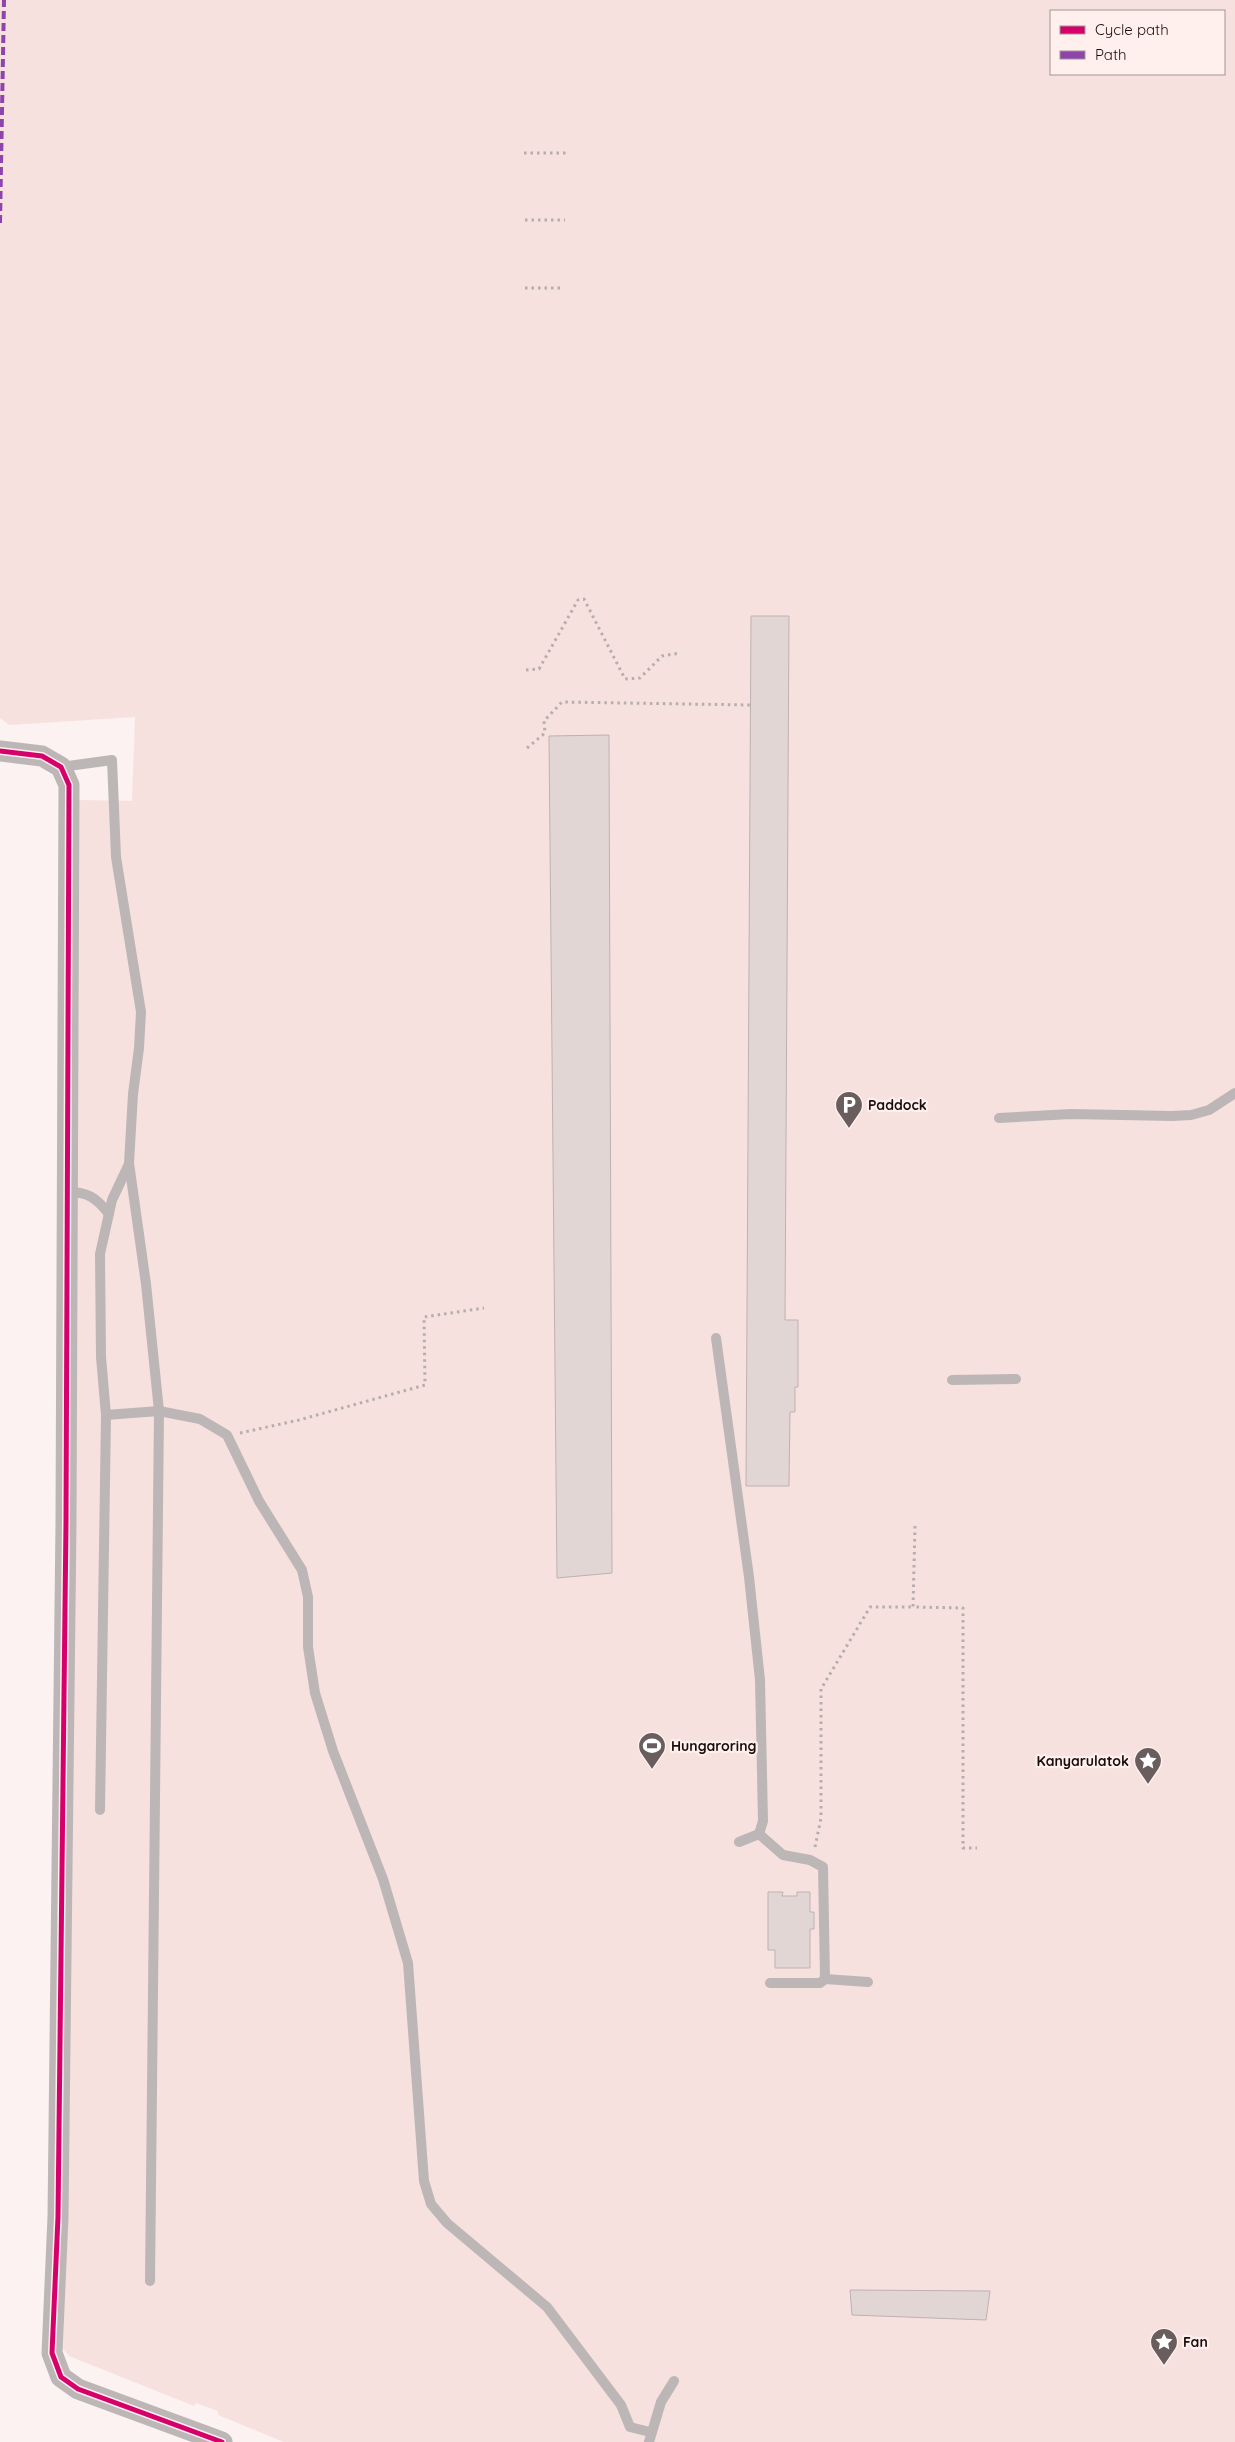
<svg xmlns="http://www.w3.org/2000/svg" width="1235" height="2442" viewBox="0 0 1235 2442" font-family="Quicksand,sans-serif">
<rect width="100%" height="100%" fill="#fbf2f1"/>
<path fill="#f6e1df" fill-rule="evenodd" d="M0 0H1235V2442H284L218 2415V2411L196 2403 194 2406 69 2356 63 2349 79 800 132 801 135 717 9 725 0 718ZM1051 11H1224V74H1051Z"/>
<g fill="#e2d6d5" stroke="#bdb2b1">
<path d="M751 616H789L785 1320H798V1387H795V1412H790L789 1486H746Z"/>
<path d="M609 735 612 1573 557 1578 549 736Z"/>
<path d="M768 1892H783L782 1896H797V1892H810V1912H814V1929H810V1968H775V1950H768Z"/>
<path d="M850 2290 990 2291 986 2320 852 2315Z"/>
</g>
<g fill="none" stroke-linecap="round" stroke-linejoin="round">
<g stroke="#b4aead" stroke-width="3" stroke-dasharray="2.5 4" stroke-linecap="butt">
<path d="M524 153H567"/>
<path d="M525 220H565"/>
<path d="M525 288H564"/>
<path d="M526 670 539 669 578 600 584 599 625 679 640 678 662 656 680 653"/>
<path d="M527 748 545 733 544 721 562 702 750 705"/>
<path d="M240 1433 299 1420 425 1385 424 1317 484 1308"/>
<path d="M915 1526 913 1607 963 1608V1848H977"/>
<path d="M815 1847 821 1818V1689L870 1607H913"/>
</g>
<g stroke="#bdb6b6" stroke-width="10">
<path d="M61 767 112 760 116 857 141 1012 139 1048 133 1094 129 1163 146 1284 159 1411 150 2281"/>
<path d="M999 1118 1071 1114 1172 1116 1191 1115 1209 1110 1235 1093"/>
<path d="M66 1191C88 1193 95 1196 109 1214"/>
<path d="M716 1338 749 1577 760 1680 763 1821 759 1834 739 1842"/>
<path d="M952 1380 1016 1379"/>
<path d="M106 1415 159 1411 200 1419 227 1435 259 1501 302 1570 308 1597V1647L315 1693 333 1751 383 1879 408 1963 424 2181 431 2204 447 2223 547 2307 621 2405 630 2427 650 2432"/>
<path d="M100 1810 106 1415 101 1357 100 1254 112 1200 129 1164"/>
<path d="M759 1834 783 1855 810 1860 823 1867 825 1979 820 1983H770"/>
<path d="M825 1979 868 1982"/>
<path d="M649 2442 661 2402 674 2381"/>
</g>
<path stroke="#bdb6b6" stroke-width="21" d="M0 751 42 756 61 767 69 785 66 1522 58 2217 52 2353 61 2377 78 2389 222 2442"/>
<path stroke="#8e44ad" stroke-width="4" stroke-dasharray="8 4" stroke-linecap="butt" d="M0 223 4 0"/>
<defs>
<path id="cycleway" d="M0 751 42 756 61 767 69 785 66 1522 58 2217 52 2353 61 2377 78 2389 222 2442"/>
</defs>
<use href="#cycleway" stroke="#ffefed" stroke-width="8"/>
<use href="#cycleway" stroke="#d6006c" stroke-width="5"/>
</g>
<defs>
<symbol id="parking-pin" viewBox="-11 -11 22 30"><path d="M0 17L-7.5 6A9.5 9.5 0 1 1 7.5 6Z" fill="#695e5d" stroke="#ffefed"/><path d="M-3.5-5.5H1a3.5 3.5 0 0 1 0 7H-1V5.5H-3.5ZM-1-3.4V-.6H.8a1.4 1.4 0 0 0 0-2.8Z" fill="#fff"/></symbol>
<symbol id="stadium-pin" viewBox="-11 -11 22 30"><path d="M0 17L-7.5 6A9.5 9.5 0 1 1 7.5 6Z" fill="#695e5d" stroke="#ffefed"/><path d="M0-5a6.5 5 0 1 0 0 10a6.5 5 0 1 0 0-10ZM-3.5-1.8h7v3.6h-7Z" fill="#fff"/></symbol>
<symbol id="sight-pin" viewBox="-11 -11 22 30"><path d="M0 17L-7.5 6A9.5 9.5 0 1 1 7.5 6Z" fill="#695e5d" stroke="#ffefed"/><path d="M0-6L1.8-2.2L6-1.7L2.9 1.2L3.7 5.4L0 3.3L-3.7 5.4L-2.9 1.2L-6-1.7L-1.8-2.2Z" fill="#fff"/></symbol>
</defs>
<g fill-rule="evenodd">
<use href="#parking-pin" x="833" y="1089" width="32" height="43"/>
<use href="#stadium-pin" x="636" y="1730" width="32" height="43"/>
<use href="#sight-pin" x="1132" y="1745" width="32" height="43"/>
<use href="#sight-pin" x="1148" y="2326" width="32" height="43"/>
</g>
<g text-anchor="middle" stroke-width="4.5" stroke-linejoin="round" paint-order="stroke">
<g font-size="14" font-weight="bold" fill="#1a0e0d" stroke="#ffefed" text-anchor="start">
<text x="868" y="1110">Paddock</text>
<text x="671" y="1751">Hungaroring</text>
<text x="1129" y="1766" text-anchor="end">Kanyarulatok</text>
<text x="1183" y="2347">Fan</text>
</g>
</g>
<rect x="1050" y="10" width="175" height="65" fill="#ffefed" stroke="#a39593"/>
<rect x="1060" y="26" width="25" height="8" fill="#d6006c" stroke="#a39593"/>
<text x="1095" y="35" font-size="15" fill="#1a0e0d">Cycle path</text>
<rect x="1060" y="51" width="25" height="8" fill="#8e44ad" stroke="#a39593"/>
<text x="1095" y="60" font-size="15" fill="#1a0e0d">Path</text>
</svg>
